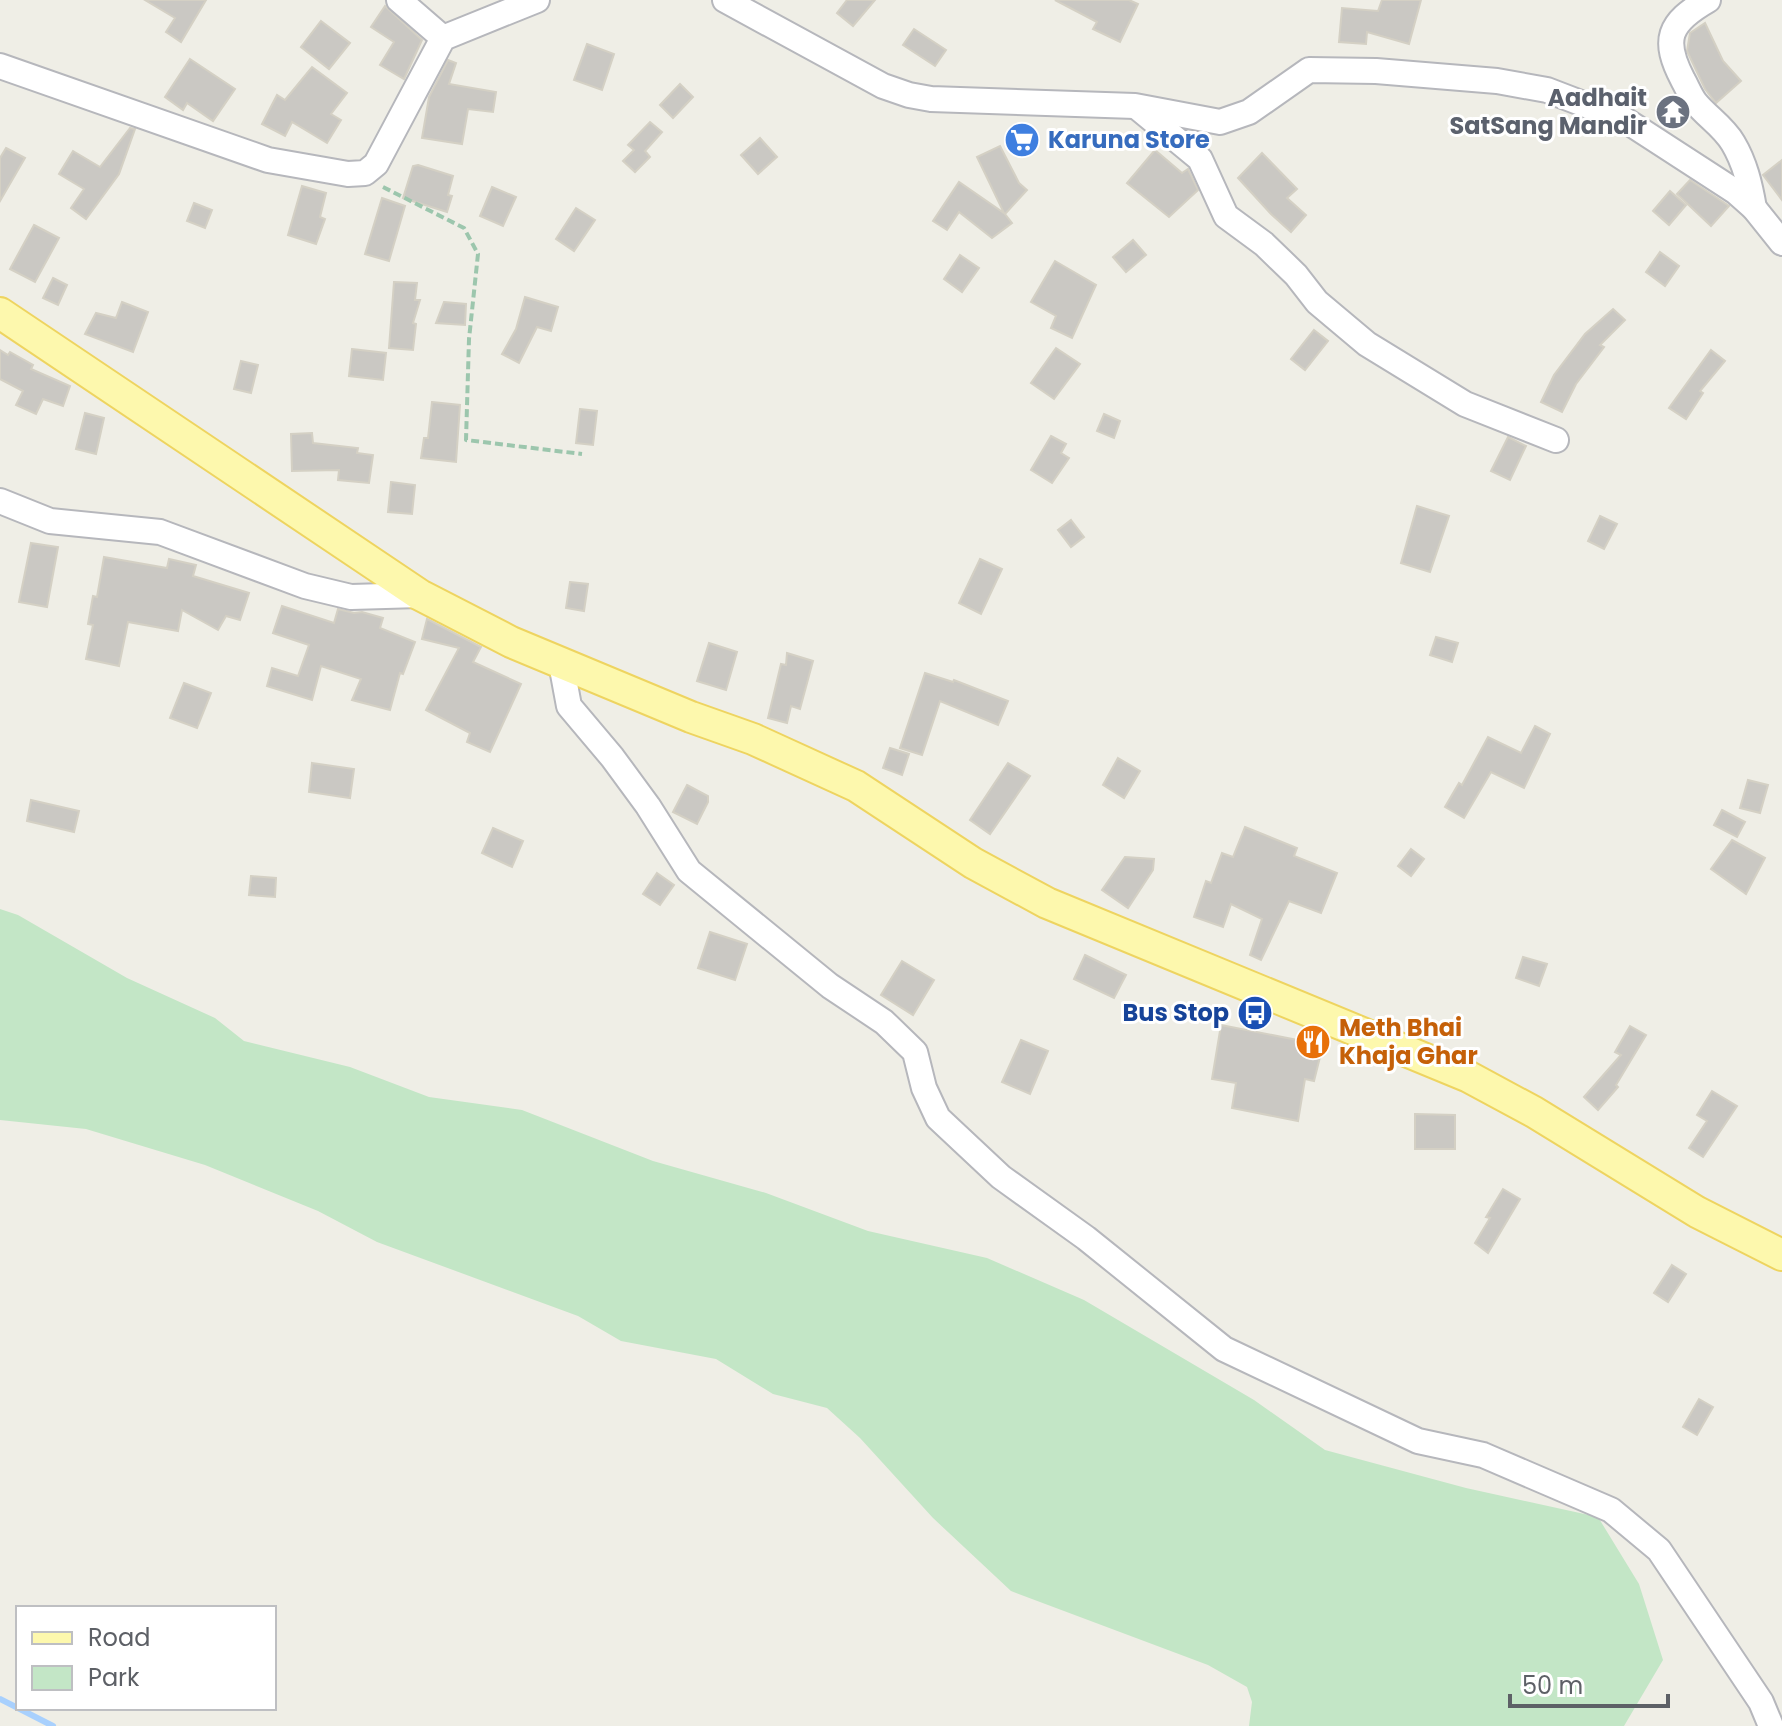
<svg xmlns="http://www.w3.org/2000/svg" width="1782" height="1726" viewBox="0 0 1782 1726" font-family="Poppins,sans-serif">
<rect width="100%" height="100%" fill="#efeee6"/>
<path fill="#c3e6c6" d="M0 909 18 915 127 978 215 1018 244 1041 350 1067 429 1097 522 1110 653 1161 766 1193 868 1231 987 1258 1084 1300 1254 1400 1325 1450 1466 1488 1598 1517 1639 1584 1663 1660 1624 1726H1249L1252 1702 1247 1687 1208 1665 1011 1591 933 1518 860 1438 827 1408 773 1394 716 1359 621 1341 578 1316 377 1242 318 1211 205 1165 86 1129 0 1120Z"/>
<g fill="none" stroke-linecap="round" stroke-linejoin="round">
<path stroke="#a8d0fd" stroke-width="6" d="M0 1699 53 1726"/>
</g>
<g fill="#cac8c3" stroke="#d4d0c4" stroke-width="2">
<path d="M145 0H206L181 42 166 32 175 18Z"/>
<path d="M847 0H875L853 26 837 13Z"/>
<path d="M1055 0H1129L1138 4 1120 42 1093 29 1097 22Z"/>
<path d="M1382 0H1421L1409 44 1367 32 1366 44 1339 42 1342 8 1378 11Z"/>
<path d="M385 6 422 40 404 79 380 65 394 42 371 27Z"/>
<path d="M321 21 350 43 329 69 301 47Z"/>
<path d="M1705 23 1723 61 1741 81 1716 103 1705 89 1687 51 1690 33Z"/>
<path d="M914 29 946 50 935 66 903 45Z"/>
<path d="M587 44 614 54 602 90 574 80Z"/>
<path d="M190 59 235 89 213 121 187 103 183 110 165 97Z"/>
<path d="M448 60 456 63 449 84 496 92 493 112 468 109 462 144 422 138 429 97Z"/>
<path d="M312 67 347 93 331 114 341 120 327 143 292 122 285 136 262 124 277 95 285 100Z"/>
<path d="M680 84 693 97 673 118 660 105Z"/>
<path d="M650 122 662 132 645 151 650 157 635 172 623 161 634 150 628 145Z"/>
<path d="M130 128 135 129 119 174 86 219 71 208 84 189 59 174 73 151 100 167Z"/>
<path d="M760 138 777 157 758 174 741 155Z"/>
<path d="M1000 146 1019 183 1027 190 1005 214 1012 223 992 238 959 212 947 230 933 221 959 182 1004 213 977 157Z"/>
<path d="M6 148 25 158 0 201V158Z"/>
<path d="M1155 150 1182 173 1188 169 1198 190 1169 217 1127 183Z"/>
<path d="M1262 153 1297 189 1287 198 1306 215 1291 232 1271 214 1238 178Z"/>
<path d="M1782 160V200L1763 175Z"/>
<path d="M418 165 453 176 448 195 452 196 447 212 403 198 413 166Z"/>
<path d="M1690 180 1729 206 1711 226 1677 194Z"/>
<path d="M302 186 326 193 320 217 325 219 316 244 288 235Z"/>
<path d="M492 187 516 197 503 226 480 216Z"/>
<path d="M1670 191 1686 205 1669 225 1653 211Z"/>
<path d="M382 198 405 206 389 261 365 254Z"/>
<path d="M194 203 212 210 205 228 187 221Z"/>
<path d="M576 208 595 220 574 251 556 239Z"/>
<path d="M34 225 59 238 35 282 10 269Z"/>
<path d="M1133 240 1146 255 1126 272 1113 257Z"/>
<path d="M1660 252 1679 266 1665 286 1646 272Z"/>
<path d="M960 255 979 268 962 292 944 279Z"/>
<path d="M1055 261 1096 285 1072 338 1051 328 1056 316 1031 302Z"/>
<path d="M53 278 67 285 58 305 43 298Z"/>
<path d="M394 282 417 283 415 300H420L413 323 416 324 413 350 389 348Z"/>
<path d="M525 297 558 307 551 331 537 327 519 363 502 354 516 329Z"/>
<path d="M122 302 148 312 133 352 85 334 96 313 116 318Z"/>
<path d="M444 302 466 304 465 325 436 323Z"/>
<path d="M1613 309 1625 320 1600 345 1604 347 1576 384 1562 412 1541 402 1554 375 1585 334Z"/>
<path d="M1314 330 1328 341 1305 370 1291 359Z"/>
<path d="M1056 348 1080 364 1054 399 1031 383Z"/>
<path d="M352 349 386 353 383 380 349 376Z"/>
<path d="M0 350 8 355 10 352 33 365 31 369 70 386 63 406 43 399 36 414 16 405 23 391 0 379Z"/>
<path d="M1711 350 1725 361 1700 391 1703 393 1686 419 1669 408Z"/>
<path d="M241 361 258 365 251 393 234 389Z"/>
<path d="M432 402 460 405 456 462 421 458 424 438H428Z"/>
<path d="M580 409 597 411 593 445 576 443Z"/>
<path d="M85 413 104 418 96 454 76 449Z"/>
<path d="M1104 414 1120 421 1114 438 1097 431Z"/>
<path d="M312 433 313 443 358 448 357 453 373 455 369 483 338 480 339 470 292 471 291 434Z"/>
<path d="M1051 436 1066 444 1061 453 1069 458 1052 483 1031 470Z"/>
<path d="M1508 437 1526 446 1510 480 1491 471Z"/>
<path d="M391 482 415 485 412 514 388 512Z"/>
<path d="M1417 506 1449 516 1430 572 1401 563Z"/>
<path d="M1600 516 1617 524 1604 549 1588 541Z"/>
<path d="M1071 520 1084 537 1071 547 1058 530Z"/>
<path d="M31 543 58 547 47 607 19 602Z"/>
<path d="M104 557 167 568 169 559 196 565 193 576 249 593 240 620 226 616 218 630 182 610 178 631 128 622 119 666 86 659 93 625 88 624 93 596 97 597Z"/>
<path d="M980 559 1002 569 981 614 959 603Z"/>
<path d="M570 582 588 584 584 611 566 608Z"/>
<path d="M282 606 334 623 338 609 354 613 362 612 383 618 380 628 415 642 403 674 400 673 390 710 352 700 361 679 321 666 312 700 267 686 272 668 298 676 309 645 273 633Z"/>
<path d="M427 619 481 647 473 662 521 684 490 752 467 742 470 733 426 710 459 648 422 639Z"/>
<path d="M1436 637 1458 643 1452 662 1430 655Z"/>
<path d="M709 643 737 652 726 690 697 681Z"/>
<path d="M787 653 813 661 800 709 791 706 787 723 768 718 781 664 786 665Z"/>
<path d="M925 673 953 682 954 680 1008 701 998 725 940 701 922 755 900 748Z"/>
<path d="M184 683 211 693 197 728 170 718Z"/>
<path d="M1535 726 1550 734 1524 788 1491 772 1464 818 1445 807 1459 783 1462 785 1488 737 1521 753Z"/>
<path d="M890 748 909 754 902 775 883 768Z"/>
<path d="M1118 758 1140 771 1124 798 1103 785Z"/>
<path d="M312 763 354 769 350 798 309 792Z"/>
<path d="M1008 763 1030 776 990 834 970 820Z"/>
<path d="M1748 780 1768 785 1760 813 1740 808Z"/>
<path d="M687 785 708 796V802L697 824 673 812Z"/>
<path d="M31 800 79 811 74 832 27 821Z"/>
<path d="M1722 810 1745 822 1737 837 1714 825Z"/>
<path d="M1245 827 1297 848 1294 856 1337 873 1321 913 1289 901 1261 960 1250 955 1262 919 1231 904 1223 927 1194 917 1206 881 1211 883 1222 853 1233 857Z"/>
<path d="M493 828 523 841 512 867 482 853Z"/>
<path d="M1732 840 1765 858 1746 894 1711 869Z"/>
<path d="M1411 849 1424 859 1411 876 1398 866Z"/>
<path d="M1125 857 1154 859 1153 870 1128 908 1102 890Z"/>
<path d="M657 873 674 885 660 905 643 894Z"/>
<path d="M251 876 276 878 275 897 249 895Z"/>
<path d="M710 932 747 944 735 980 698 968Z"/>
<path d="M1085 955 1126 975 1114 998 1074 979Z"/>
<path d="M1523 957 1547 964 1539 986 1516 978Z"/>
<path d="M902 961 934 980 913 1015 881 995Z"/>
<path d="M1221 1025 1323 1045 1314 1081 1305 1079 1298 1121 1232 1108 1236 1083 1212 1079Z"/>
<path d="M1630 1026 1646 1035 1616 1085 1618 1087 1598 1110 1584 1097 1621 1055 1615 1052Z"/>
<path d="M1021 1040 1048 1051 1030 1094 1002 1082Z"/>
<path d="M1712 1091 1737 1106 1703 1157 1689 1148 1707 1121 1697 1115Z"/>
<path d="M1415 1114 1455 1115V1149H1415Z"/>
<path d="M1503 1189 1520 1199 1488 1253 1475 1243 1490 1218 1486 1217Z"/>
<path d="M1672 1265 1686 1274 1668 1302 1654 1293Z"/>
<path d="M1699 1399 1713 1407 1697 1435 1683 1427Z"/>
</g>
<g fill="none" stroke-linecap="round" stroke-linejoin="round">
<defs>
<g id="minor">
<path d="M399 0 443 38"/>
<path d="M725 0 883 86 909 95 931 99 1135 106 1220 122 1249 112 1309 70 1376 71 1497 81 1547 90 1625 120 1736 192 1754 208 1782 243"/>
<path d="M1708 0C1668 23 1662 40 1683 80 1687 87 1690 95 1695 102 1707 117 1723 126 1733 143 1745 163 1750 185 1754 208"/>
<path d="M0 66 268 160 348 174 365 173 376 164 443 38 537 0"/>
<path d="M1137 107 1200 159 1226 216 1264 244 1296 275 1317 302 1367 344 1465 404 1556 440"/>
<path d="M0 501 50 521 160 532 305 586 351 597 420 595"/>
<path d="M561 663 569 706 612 757 648 806 689 871 830 986 884 1022 915 1052 924 1088 938 1118 1001 1177 1086 1238 1224 1349 1418 1441 1483 1455 1611 1510 1659 1550 1761 1702 1771 1726"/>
</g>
<path id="major" d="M0 313 420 595 511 642 691 717 753 739 856 786 973 863 1047 903 1469 1077 1534 1112 1697 1212 1782 1255"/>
</defs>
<use href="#minor" stroke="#b6b7bc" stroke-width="28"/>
<use href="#major" stroke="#eed460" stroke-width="34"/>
<path stroke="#9cc6ad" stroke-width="4" stroke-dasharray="8 4" stroke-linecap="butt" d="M383 187 464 228 478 254 469 339 466 440 582 454"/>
<use href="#minor" stroke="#fff" stroke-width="24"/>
<use href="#major" stroke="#fdf8ad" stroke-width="30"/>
</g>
<defs>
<symbol id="temple-disc" viewBox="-11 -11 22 22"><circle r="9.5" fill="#6b7280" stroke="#fff"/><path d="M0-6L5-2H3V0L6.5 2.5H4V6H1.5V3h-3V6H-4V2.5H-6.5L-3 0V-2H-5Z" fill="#fff"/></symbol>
<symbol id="supermarket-disc" viewBox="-11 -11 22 22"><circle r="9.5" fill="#3f7fe0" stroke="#fff"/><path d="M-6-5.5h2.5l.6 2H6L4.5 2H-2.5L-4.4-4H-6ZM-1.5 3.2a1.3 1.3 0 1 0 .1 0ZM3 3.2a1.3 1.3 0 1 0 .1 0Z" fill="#fff"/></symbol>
<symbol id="bus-disc" viewBox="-11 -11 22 22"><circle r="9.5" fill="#1a4fb4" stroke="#fff"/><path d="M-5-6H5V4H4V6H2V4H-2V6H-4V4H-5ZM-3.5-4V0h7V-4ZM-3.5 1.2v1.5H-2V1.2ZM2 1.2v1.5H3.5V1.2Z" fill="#fff"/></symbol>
<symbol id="restaurant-disc" viewBox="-11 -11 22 22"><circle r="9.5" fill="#e8710a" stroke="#fff"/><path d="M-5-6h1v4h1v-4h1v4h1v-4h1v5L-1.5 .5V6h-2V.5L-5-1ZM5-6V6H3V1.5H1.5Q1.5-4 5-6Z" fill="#fff"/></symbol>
</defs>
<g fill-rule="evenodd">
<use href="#temple-disc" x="1653" y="92" width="40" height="40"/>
<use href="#supermarket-disc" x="1002" y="120" width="40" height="40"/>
<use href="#bus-disc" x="1235" y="993" width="40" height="40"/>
<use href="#restaurant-disc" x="1293" y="1022" width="40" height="40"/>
</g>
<g text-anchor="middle" stroke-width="6" stroke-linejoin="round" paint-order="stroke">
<g font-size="24" font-weight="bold" fill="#5b616d" stroke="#fff" text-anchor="end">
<text x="1647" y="106">Aadhait<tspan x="1647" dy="28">SatSang Mandir</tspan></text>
</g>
<g font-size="24" font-weight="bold" fill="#366cbe" stroke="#fff" text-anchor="start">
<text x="1048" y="148">Karuna Store</text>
</g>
<g font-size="24" font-weight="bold" fill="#164399" stroke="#fff" text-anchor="end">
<text x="1229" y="1021">Bus Stop</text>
</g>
<g font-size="24" font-weight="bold" fill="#c56008" stroke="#fff" text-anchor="start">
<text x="1339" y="1036">Meth Bhai<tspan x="1339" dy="28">Khaja Ghar</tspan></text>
</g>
</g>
<rect x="16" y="1606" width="260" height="104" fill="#ffffff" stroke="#bebfc2" stroke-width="2"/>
<rect x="32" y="1632" width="40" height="12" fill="#fdf8ad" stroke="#bebfc2" stroke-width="2"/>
<text x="88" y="1646" font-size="24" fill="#5d6066">Road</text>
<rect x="32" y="1666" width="40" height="24" fill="#c3e6c6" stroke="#bebfc2" stroke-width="2"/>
<text x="88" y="1686" font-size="24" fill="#5d6066">Park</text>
<path d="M1510 1694v12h158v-12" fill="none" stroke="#5d6066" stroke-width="4"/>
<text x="1522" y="1694" font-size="24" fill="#5d6066" stroke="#ffffff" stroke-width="6" paint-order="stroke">50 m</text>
</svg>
